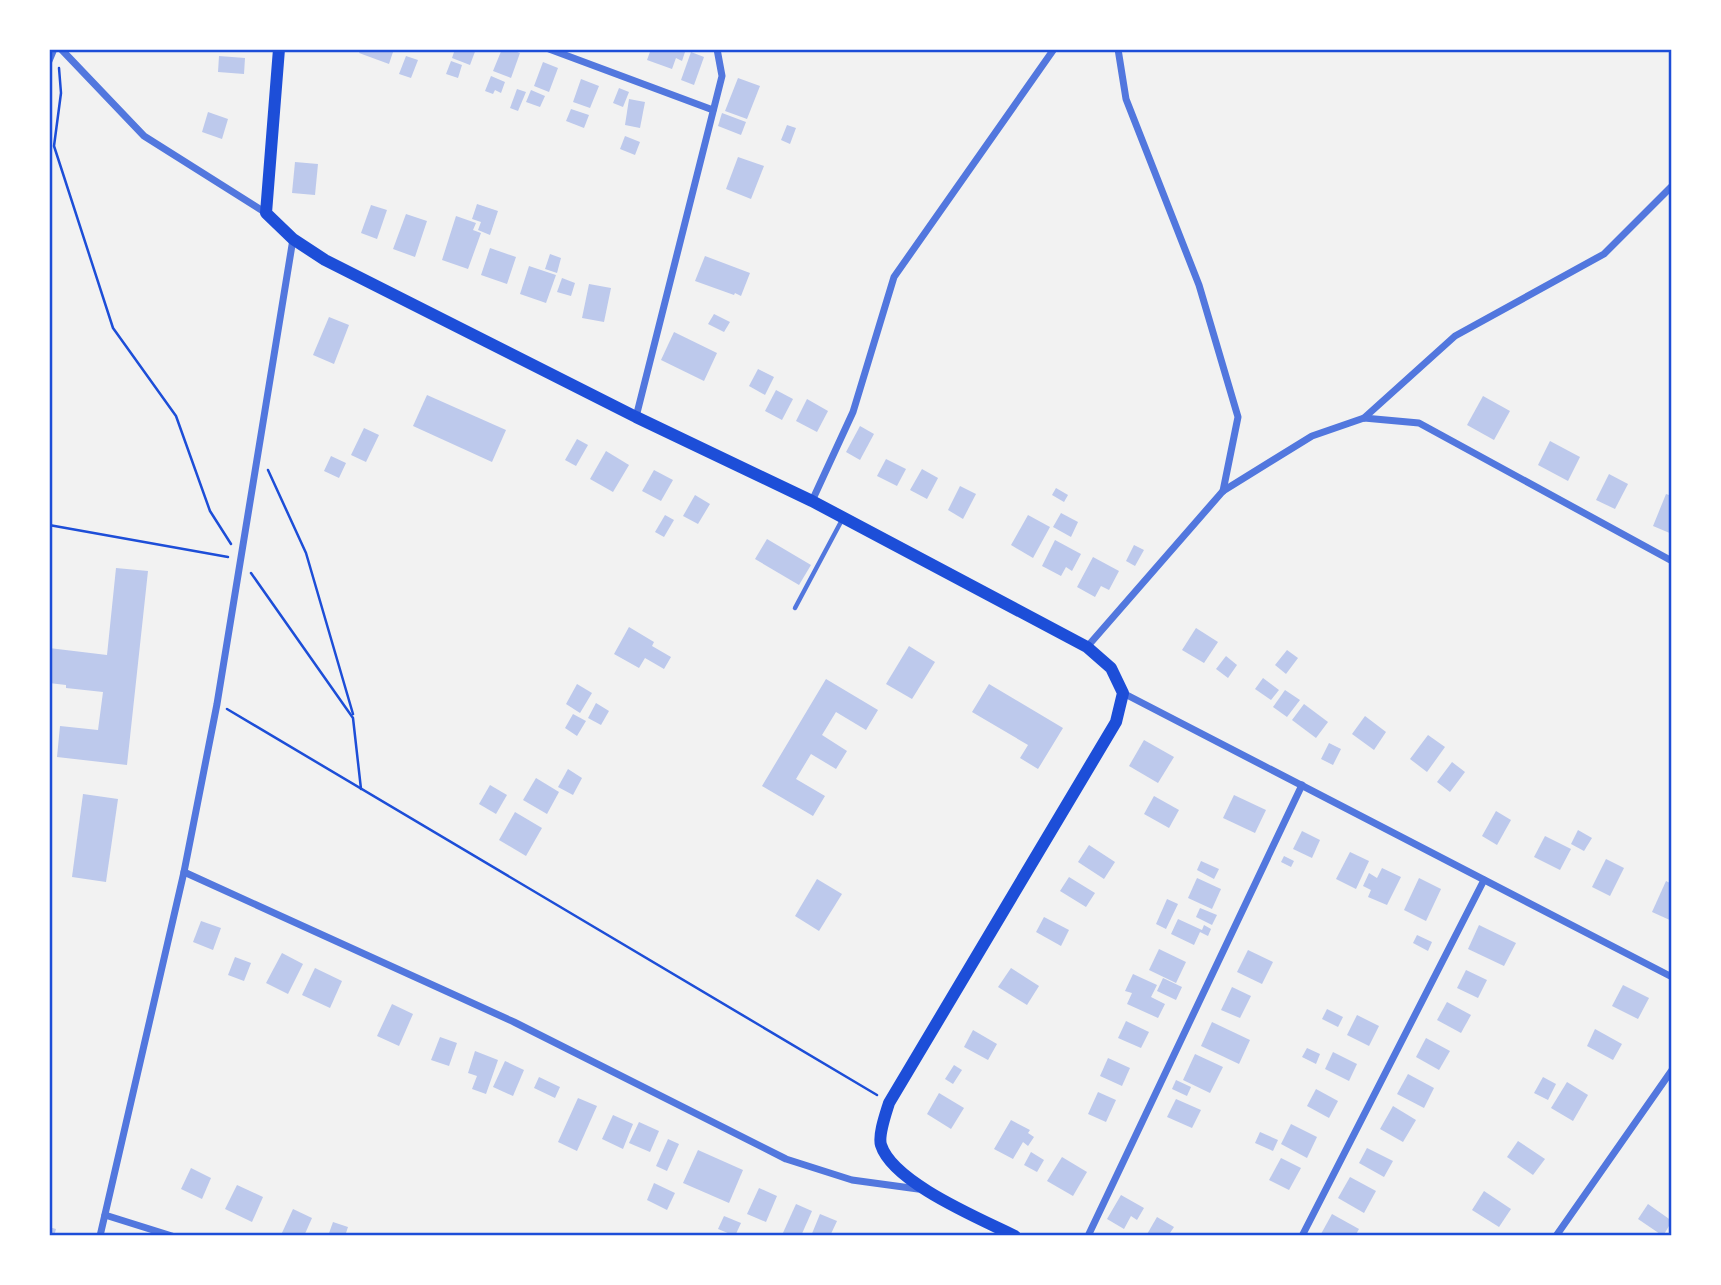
<svg xmlns="http://www.w3.org/2000/svg" width="1721" height="1285" viewBox="0 0 1721 1285" font-family="'Sofia Sans Condensed',sans-serif">
<rect width="100%" height="100%" fill="#f2f2f2"/>
<g fill="#bdc9ec">
<path d="M361 49H384L393 52 389 64 359 53Z"/>
<path d="M455 49H476L470 65 452 58Z"/>
<path d="M502 49H509L520 53 511 78 493 71Z"/>
<path d="M651 49H686L682 61 676 58 672 69 647 60Z"/>
<path d="M691 52 704 57 694 85 681 80Z"/>
<path d="M219 56 245 58 244 74 218 72Z"/>
<path d="M406 56 418 60 411 78 399 74Z"/>
<path d="M451 61 462 65 458 78 446 74Z"/>
<path d="M543 62 558 68 549 92 534 86Z"/>
<path d="M491 76 505 82 501 93 495 90 493 94 485 91Z"/>
<path d="M738 78 760 86 747 119 725 111Z"/>
<path d="M581 79 599 86 590 108 573 102Z"/>
<path d="M619 88 629 92 623 107 613 103Z"/>
<path d="M517 89 526 92 518 111 510 108Z"/>
<path d="M531 90 545 96 540 107 526 102Z"/>
<path d="M629 99 645 102 640 128 625 125Z"/>
<path d="M571 109 589 115 584 128 566 121Z"/>
<path d="M208 112 228 119 222 139 202 132Z"/>
<path d="M722 113 746 122 741 135 718 126Z"/>
<path d="M787 125 796 128 790 144 781 140Z"/>
<path d="M625 136 640 142 635 155 620 149Z"/>
<path d="M738 157 764 166 751 199 726 189Z"/>
<path d="M295 162 318 164 315 195 292 193Z"/>
<path d="M477 204 498 211 490 235 478 230 481 222 472 219Z"/>
<path d="M371 205 387 210 377 239 361 233Z"/>
<path d="M406 214 427 221 415 257 393 249Z"/>
<path d="M456 216 476 223 473 230 481 233 468 269 442 260Z"/>
<path d="M490 248 516 257 507 284 481 275Z"/>
<path d="M550 254 561 258 557 273 545 269Z"/>
<path d="M705 256 750 273 741 296 735 293 734 295 695 281Z"/>
<path d="M529 266 556 275 546 303 520 294Z"/>
<path d="M562 278 575 283 571 296 557 292Z"/>
<path d="M589 284 611 288 604 322 582 318Z"/>
<path d="M714 314 730 322 724 332 708 324Z"/>
<path d="M329 317 349 325 334 364 313 355Z"/>
<path d="M674 332 717 353 704 381 661 360Z"/>
<path d="M758 369 774 377 765 395 749 386Z"/>
<path d="M776 390 793 399 782 420 765 411Z"/>
<path d="M427 395 506 430 492 462 413 426Z"/>
<path d="M1483 396 1510 411 1494 440 1467 425Z"/>
<path d="M807 399 828 411 817 432 796 421Z"/>
<path d="M860 426 874 434 860 460 846 452Z"/>
<path d="M364 428 379 435 366 462 351 455Z"/>
<path d="M577 439 588 445 576 466 565 460Z"/>
<path d="M1550 441 1580 457 1568 481 1538 465Z"/>
<path d="M606 451 629 465 613 492 590 479Z"/>
<path d="M331 456 346 463 339 478 324 471Z"/>
<path d="M886 459 906 469 897 486 877 476Z"/>
<path d="M922 469 938 478 927 499 910 490Z"/>
<path d="M654 470 673 480 661 501 642 491Z"/>
<path d="M1609 474 1628 484 1615 509 1596 500Z"/>
<path d="M960 486 976 494 963 519 948 510Z"/>
<path d="M1056 488 1068 495 1064 502 1052 495Z"/>
<path d="M1666 494 1672 496V534L1653 526Z"/>
<path d="M695 495 710 504 698 524 683 516Z"/>
<path d="M1061 513 1078 522 1071 537 1053 527Z"/>
<path d="M665 515 674 520 664 537 655 532Z"/>
<path d="M1028 515 1050 527 1033 558 1011 545Z"/>
<path d="M767 539 811 565 799 585 755 559Z"/>
<path d="M1055 540 1081 554 1072 571 1066 567 1061 576 1042 566Z"/>
<path d="M1134 545 1144 550 1135 566 1126 561Z"/>
<path d="M1093 557 1119 571 1109 590 1101 586 1095 597 1077 587Z"/>
<path d="M116 568 148 571 127 765 57 757 60 726 98 730 103 692 66 688V685L49 683V648L107 655Z"/>
<path d="M629 627 654 642 652 646 671 657 664 669 645 658 639 668 614 654Z"/>
<path d="M1196 628 1218 642 1204 663 1182 650Z"/>
<path d="M909 646 935 662 912 699 886 684Z"/>
<path d="M1287 650 1298 658 1286 674 1275 665Z"/>
<path d="M1226 656 1237 665 1228 678 1216 669Z"/>
<path d="M1263 678 1279 690 1271 700 1255 689Z"/>
<path d="M826 679 878 710 866 730 836 712 822 735 847 751 836 769 811 754 796 779 825 796 813 816 762 786Z"/>
<path d="M577 684 592 693 580 713 566 704Z"/>
<path d="M989 684 1063 728 1038 769 1020 758 1028 745 972 712Z"/>
<path d="M1285 690 1300 700 1287 717 1273 707Z"/>
<path d="M596 703 609 711 601 725 588 718Z"/>
<path d="M1304 704 1328 722 1316 738 1292 720Z"/>
<path d="M573 714 586 721 577 736 565 728Z"/>
<path d="M1365 716 1386 732 1374 750 1352 734Z"/>
<path d="M1428 735 1445 747 1427 772 1410 759Z"/>
<path d="M1144 740 1174 757 1158 783 1129 766Z"/>
<path d="M1329 743 1341 749 1333 765 1321 759Z"/>
<path d="M1452 762 1465 772 1450 792 1437 782Z"/>
<path d="M568 769 582 778 573 795 558 787Z"/>
<path d="M536 778 559 792 547 814 523 800Z"/>
<path d="M490 785 507 795 496 814 479 804Z"/>
<path d="M83 794 118 799 106 882 72 877Z"/>
<path d="M1234 795 1266 810 1255 833 1223 818Z"/>
<path d="M1154 796 1179 810 1169 828 1144 814Z"/>
<path d="M1496 811 1511 820 1497 845 1482 836Z"/>
<path d="M515 812 542 828 526 856 499 840Z"/>
<path d="M1578 830 1592 838 1584 851 1571 844Z"/>
<path d="M1302 831 1320 840 1312 858 1293 849Z"/>
<path d="M1545 836 1571 849 1560 870 1534 857Z"/>
<path d="M1089 845 1115 862 1104 879 1078 862Z"/>
<path d="M1350 852 1369 861 1356 889 1336 879Z"/>
<path d="M1284 856 1294 861 1291 867 1281 862Z"/>
<path d="M1606 859 1624 868 1610 896 1592 887Z"/>
<path d="M1201 861 1219 869 1214 879 1197 870Z"/>
<path d="M1382 868 1401 877 1387 905 1368 897 1371 890 1363 886 1369 873 1377 878Z"/>
<path d="M1069 877 1095 893 1086 907 1060 891Z"/>
<path d="M1197 878 1221 889 1212 909 1188 898Z"/>
<path d="M1419 878 1441 889 1426 921 1404 910Z"/>
<path d="M817 879 842 894 819 931 795 916Z"/>
<path d="M1666 881 1672 884V921L1652 912Z"/>
<path d="M1167 899 1178 904 1166 929 1156 924Z"/>
<path d="M1200 908 1217 915 1212 925 1196 917Z"/>
<path d="M1044 917 1069 930 1061 946 1036 932Z"/>
<path d="M1178 919 1202 930 1204 925 1211 929 1208 936 1200 932 1194 945 1171 934Z"/>
<path d="M201 921 221 928 213 950 193 942Z"/>
<path d="M1479 925 1516 943 1504 966 1468 949Z"/>
<path d="M1417 935 1432 942 1428 951 1413 943Z"/>
<path d="M1159 949 1186 962 1176 983 1149 970Z"/>
<path d="M1248 950 1273 962 1262 984 1237 972Z"/>
<path d="M282 953 303 964 288 994 266 983Z"/>
<path d="M235 957 251 963 244 981 228 975Z"/>
<path d="M315 968 342 981 330 1008 302 995Z"/>
<path d="M1011 968 1039 986 1027 1005 998 987Z"/>
<path d="M1466 970 1487 980 1478 998 1457 988Z"/>
<path d="M1133 974 1157 985 1151 997 1165 1004 1158 1018 1127 1004 1132 993 1125 991Z"/>
<path d="M1163 978 1182 987 1176 1000 1157 991Z"/>
<path d="M1623 985 1649 998 1638 1019 1612 1006Z"/>
<path d="M1232 987 1251 996 1240 1018 1221 1010Z"/>
<path d="M1447 1002 1471 1015 1461 1033 1437 1020Z"/>
<path d="M392 1004 413 1014 399 1046 377 1036Z"/>
<path d="M1327 1009 1343 1017 1338 1027 1322 1019Z"/>
<path d="M1357 1015 1379 1026 1369 1046 1347 1035Z"/>
<path d="M1126 1021 1149 1032 1141 1048 1118 1038Z"/>
<path d="M1212 1022 1250 1040 1239 1064 1201 1046Z"/>
<path d="M1595 1029 1622 1044 1613 1060 1587 1046Z"/>
<path d="M973 1030 997 1044 988 1060 964 1047Z"/>
<path d="M440 1037 457 1043 449 1066 431 1060Z"/>
<path d="M1426 1038 1450 1051 1439 1070 1416 1057Z"/>
<path d="M1307 1048 1320 1054 1316 1064 1302 1057Z"/>
<path d="M475 1051 498 1060 486 1094 472 1089 477 1076 468 1073Z"/>
<path d="M1333 1052 1357 1064 1349 1081 1325 1069Z"/>
<path d="M1195 1054 1223 1067 1210 1093 1183 1080Z"/>
<path d="M1108 1058 1130 1068 1122 1086 1100 1076Z"/>
<path d="M505 1061 524 1070 513 1096 493 1087Z"/>
<path d="M954 1065 962 1070 953 1084 945 1079Z"/>
<path d="M1408 1074 1434 1088 1424 1108 1397 1094Z"/>
<path d="M539 1077 560 1087 555 1098 534 1088Z"/>
<path d="M1543 1077 1556 1084 1548 1100 1534 1093Z"/>
<path d="M1176 1080 1191 1087 1187 1096 1172 1089Z"/>
<path d="M1567 1082 1588 1095 1573 1121 1551 1108Z"/>
<path d="M1316 1089 1338 1101 1329 1118 1307 1106Z"/>
<path d="M1098 1092 1116 1100 1106 1122 1088 1114Z"/>
<path d="M939 1093 964 1108 951 1129 927 1114Z"/>
<path d="M578 1098 597 1106 577 1151 558 1142Z"/>
<path d="M1176 1099 1201 1110 1192 1128 1167 1117Z"/>
<path d="M1393 1106 1416 1120 1403 1142 1380 1129Z"/>
<path d="M613 1115 633 1124 623 1149 602 1139Z"/>
<path d="M1011 1120 1030 1130 1028 1133 1034 1137 1028 1146 1023 1142 1013 1159 994 1149Z"/>
<path d="M639 1122 659 1131 650 1152 629 1143Z"/>
<path d="M1291 1124 1317 1137 1307 1158 1281 1144Z"/>
<path d="M1260 1132 1278 1140 1273 1151 1255 1143Z"/>
<path d="M668 1139 679 1144 667 1171 656 1166Z"/>
<path d="M1518 1141 1545 1159 1533 1175 1507 1157Z"/>
<path d="M1367 1148 1393 1161 1384 1177 1359 1163Z"/>
<path d="M698 1150 743 1170 729 1203 683 1183Z"/>
<path d="M1031 1152 1044 1160 1037 1172 1024 1165Z"/>
<path d="M1062 1157 1087 1172 1073 1196 1047 1181Z"/>
<path d="M1281 1158 1301 1168 1289 1190 1269 1180Z"/>
<path d="M191 1168 211 1178 202 1199 181 1189Z"/>
<path d="M1350 1177 1376 1191 1364 1213 1338 1198Z"/>
<path d="M654 1183 675 1193 667 1210 647 1200Z"/>
<path d="M237 1185 263 1197 252 1222 225 1209Z"/>
<path d="M759 1188 777 1196 766 1222 747 1214Z"/>
<path d="M1484 1191 1511 1209 1499 1227 1472 1210Z"/>
<path d="M1121 1195 1144 1208 1137 1220 1131 1216 1124 1229 1107 1219Z"/>
<path d="M796 1204 812 1211 801 1236H785L782 1235Z"/>
<path d="M1648 1204 1672 1221 1663 1236 1638 1219Z"/>
<path d="M293 1209 312 1218 304 1236 281 1235Z"/>
<path d="M820 1214 837 1221 830 1236H811Z"/>
<path d="M1332 1214 1359 1229 1355 1236H1324L1321 1234Z"/>
<path d="M724 1216 741 1223 735 1236 718 1229Z"/>
<path d="M1157 1217 1174 1227 1168 1236H1146Z"/>
<path d="M333 1222 348 1227 345 1236H328Z"/>
<path d="M49 1227 56 1229 54 1236 49 1235Z"/>
</g>
<g fill="none" stroke-linecap="round" stroke-linejoin="round">
<g stroke="#1d4ed8" stroke-width="2.5">
<path d="M59 68 61 93 54 146 113 328 176 416 210 511 231 544"/>
<path d="M268 470 306 553 353 714"/>
<path d="M49 525 228 557"/>
<path d="M251 573 353 718 361 789"/>
<path d="M227 709 877 1095"/>
</g>
<path stroke="#5277de" stroke-width="4.5" d="M795 608 843 518"/>
<g stroke="#5277de" stroke-width="7">
<path d="M61 49 144 136 266 213"/>
<path d="M549 49 713 110"/>
<path d="M1118 49 1126 99 1199 285 1238 417 1223 491"/>
<path d="M49 61 54 49"/>
<path d="M636 417 722 76 717 49"/>
<path d="M1364 418 1455 336 1604 254 1672 186"/>
<path d="M812 501 853 412 894 277 1054 49"/>
<path d="M1087 647 1223 491 1312 436 1364 418 1419 423 1672 561"/>
<path d="M1123 693 1672 977"/>
<path d="M184 872 514 1022 786 1159 852 1180 918 1189"/>
<path d="M105 1215 172 1236"/>
<path d="M100 1236 184 872 217 704 293 239"/>
<path d="M1088 1236 1302 785"/>
<path d="M1302 1236 1484 880"/>
<path d="M1556 1236 1672 1070"/>
</g>
<path stroke="#1d4ed8" stroke-width="12" d="M279 49 266 213 293 239 325 260 636 417 812 501 1087 647 1111 668 1123 693 1116 722 889 1103C886 1113 878 1135 881 1145 893 1183 981 1219 1015 1236"/>
</g>
<rect width="1721" height="1285" fill="none" stroke="#ffffff" stroke-width="102"/>
<rect x="51" y="51" width="1619" height="1183" fill="none" stroke="#1d4ed8" stroke-width="2.5"/>
</svg>
